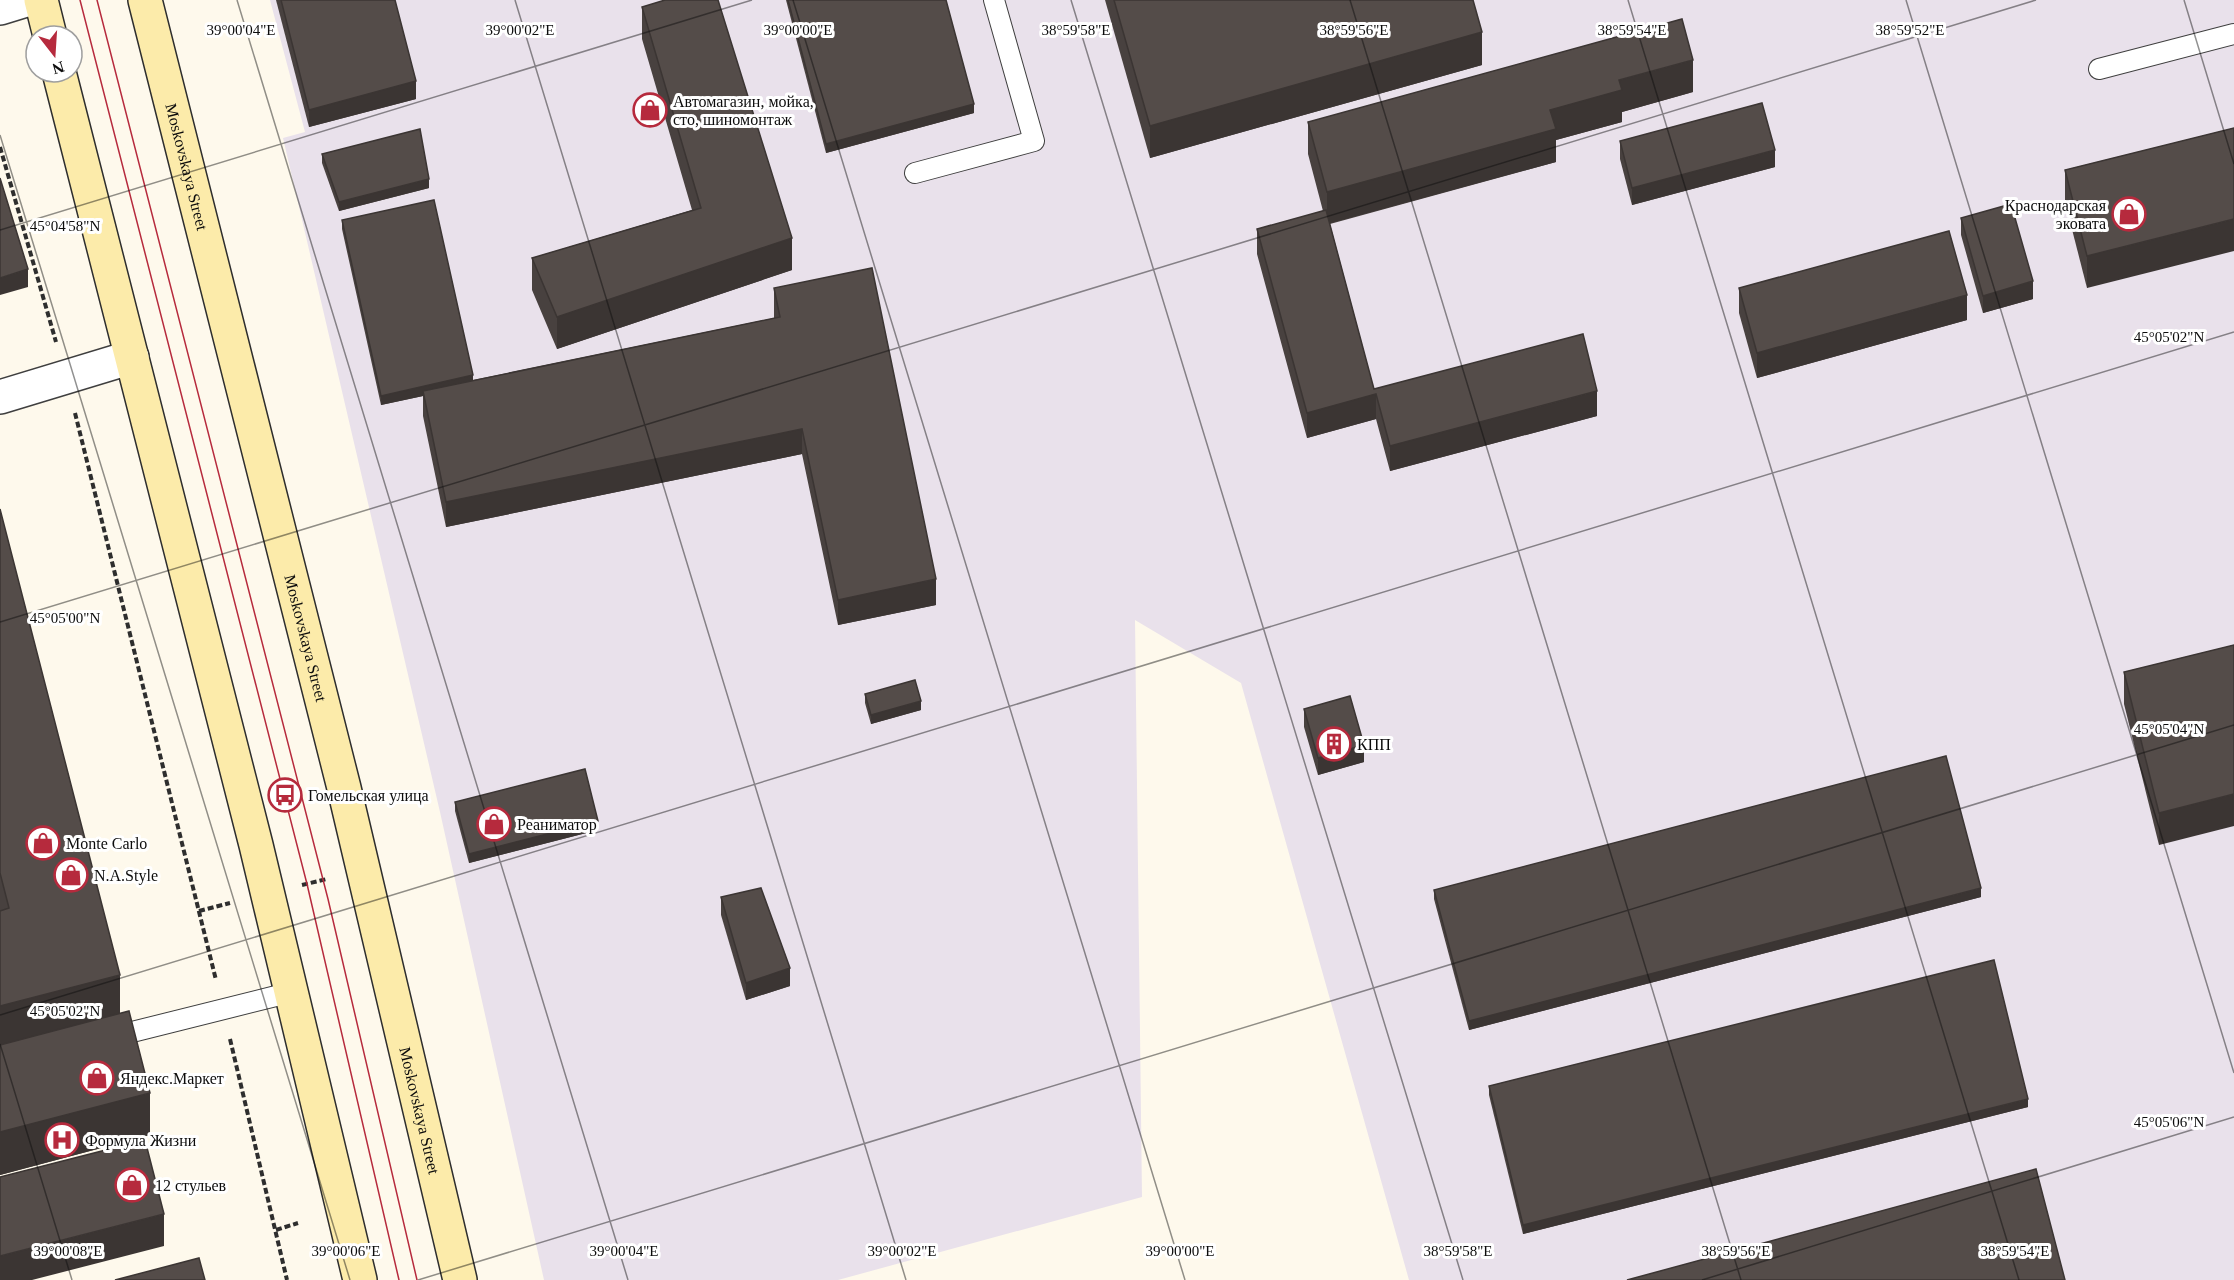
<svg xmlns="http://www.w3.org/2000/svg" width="2234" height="1280" viewBox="0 0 2234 1280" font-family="'Times New Roman',serif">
<rect width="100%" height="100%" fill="#fef9ec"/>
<path fill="#e9e1eb" d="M270 0H2234V1280H1409L1241 683 1135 620 1142 1197 838 1280H544L440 812 283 138 305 132Z"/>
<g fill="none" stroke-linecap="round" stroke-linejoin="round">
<defs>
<g id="lane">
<path d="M2099 69 2234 34"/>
<path d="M915 173 1034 141 994 0"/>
<path d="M108 1038 292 992"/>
</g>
<g id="street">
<path d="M0 8 26 0"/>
<path d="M0 397 132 357"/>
</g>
<g id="secondary">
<path d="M41 0 50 36"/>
<path id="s1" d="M145 0 344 788 460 1280"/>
<path d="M59 72 256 845 360 1280"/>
</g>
</defs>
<use href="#lane" stroke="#3f3f3f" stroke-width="22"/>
<use href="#street" stroke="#3f3f3f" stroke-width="36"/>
<use href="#secondary" stroke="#2e2e2e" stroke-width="36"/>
<g stroke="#2e2e2e" stroke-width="4" stroke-dasharray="6 3" stroke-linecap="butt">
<path d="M0 147 56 342"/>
<path d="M75 413 216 980"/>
<path d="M302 885 327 879"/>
<path d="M199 911 230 903"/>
<path d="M230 1039 287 1280"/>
<path d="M276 1230 298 1223"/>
</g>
<use href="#lane" stroke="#fff" stroke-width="20"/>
<use href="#street" stroke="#fff" stroke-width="33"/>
<use href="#secondary" stroke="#fcebaa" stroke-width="33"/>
<g stroke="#b62a3d" stroke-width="1.5">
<path d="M80 0 307 884 399 1280"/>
<path d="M97 0 328 899 417 1280"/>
</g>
</g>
<g fill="#48413f">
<path d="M276 0H395L416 99 309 127Z"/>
<path d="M786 0H946L974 113 826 153Z"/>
<path d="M1105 0H1473L1482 65 1150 158Z"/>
<path d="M642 7 792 270 557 349 532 290V258L692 210 642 39Z"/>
<path d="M1693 92 1622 112V122L1556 140V162L1330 224 1374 389 1597 416 1390 471 1376 419 1307 438 1257 254V229L1323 211 1308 154V122Z"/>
<path d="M2234 128 2087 288 2065 202V170Z"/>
<path d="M1620 141 1775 167 1632 205 1620 159Z"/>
<path d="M322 154 429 188 339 211 322 163Z"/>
<path d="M1961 218 2033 299 1983 313 1961 235Z"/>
<path d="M342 220 473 380 774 318V288L936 605 838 625 802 454 446 527 423 416V396L381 405 342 229Z"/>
<path d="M1739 288 1967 320 1757 378 1739 313Z"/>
<path d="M0 509 120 1014 150 1135 0 1175Z"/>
<path d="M2234 645 2159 845 2124 704V672Z"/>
<path d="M865 694 921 710 871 724 865 703Z"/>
<path d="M1304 709 1364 762 1318 775 1304 727Z"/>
<path d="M455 802 598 830 469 863 455 811Z"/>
<path d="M1434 890 1981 897 1469 1030 1434 899Z"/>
<path d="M721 897 790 986 746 1000 721 915Z"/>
<path d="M1489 1086 2028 1107 1523 1234 1489 1095Z"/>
</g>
<g fill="#3b3533">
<path d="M1482 32V65L1150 158V126Z"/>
<path d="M1693 60V92L1622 112V122L1556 140V162L1327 224V192L1550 110 1619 80Z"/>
<path d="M416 81V99L309 127V110Z"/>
<path d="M974 104V113L826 153V144Z"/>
<path d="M1775 150V167L1632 205V188Z"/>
<path d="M429 179V188L339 211V202Z"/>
<path d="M2234 219V251L2087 288V256Z"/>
<path d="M792 238V270L557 349V317Z"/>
<path d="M28 269V287L0 295V278Z"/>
<path d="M2033 281V299L1983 313V296Z"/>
<path d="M1967 295V320L1757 378V353Z"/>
<path d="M473 375V384L423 391V396L381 405V396Z"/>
<path d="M1597 391V416L1390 471V446Z"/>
<path d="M1376 394V419L1307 438V413Z"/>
<path d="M802 429V454L446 527V502Z"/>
<path d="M936 579V605L838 625V600Z"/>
<path d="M921 701V710L871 724V715Z"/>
<path d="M1364 745V762L1318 775V758Z"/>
<path d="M2234 794V826L2159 845V813Z"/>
<path d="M598 821V830L469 863V854Z"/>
<path d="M1981 888V897L1469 1030V1021Z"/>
<path d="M790 968V986L746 1000V983Z"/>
<path d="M120 975V1017L0 1048V1006Z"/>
<path d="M150 1093V1135L0 1175V1132Z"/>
<path d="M2028 1099V1107L1523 1234V1225Z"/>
<path d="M164 1214V1246L32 1280H0V1256Z"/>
</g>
<g fill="#544c49" stroke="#3b3533" stroke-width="1.5">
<path d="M281 0H395L416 81 309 110Z"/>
<path d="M665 0H718L792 238 557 317 532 258 701 208 642 7Z"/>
<path d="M788 0H946L974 104 826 144Z"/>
<path d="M1114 0H1473L1482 32 1150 126Z"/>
<path d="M1682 19 1693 60 1619 80 1622 90 1550 110 1556 129 1327 192 1308 122Z"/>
<path d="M1762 103 1775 150 1632 188 1620 141Z"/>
<path d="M2234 128V219L2087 256 2065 170Z"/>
<path d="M420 129 429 179 339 202 322 154Z"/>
<path d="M0 178 28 269 0 278Z"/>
<path d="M434 200 473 375 381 396 342 220Z"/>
<path d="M2011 204 2033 281 1983 296 1961 218Z"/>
<path d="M1326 210 1374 389 1583 334 1597 391 1390 446 1376 394 1307 413 1257 229Z"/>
<path d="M1949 231 1967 295 1757 353 1739 288Z"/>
<path d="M872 268 936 579 838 600 802 429 446 502 423 391 780 317 774 288Z"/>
<path d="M0 509 120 975 0 1006V911L9 908 0 873Z"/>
<path d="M2234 645V794L2159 813 2124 672Z"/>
<path d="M915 680 921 701 871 715 865 694Z"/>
<path d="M1350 696 1364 745 1318 758 1304 709Z"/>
<path d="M1946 756 1981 888 1469 1021 1434 890Z"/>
<path d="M585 769 598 821 469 854 455 802Z"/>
<path d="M761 888 790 968 746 983 721 897Z"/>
<path d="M1994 960 2028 1099 1523 1225 1489 1086Z"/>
<path d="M129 1011 150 1093 0 1132V1045Z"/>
<path d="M145 1140 164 1214 0 1256V1177Z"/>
<path d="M2036 1169 2065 1280H1627Z"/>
<path d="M199 1258 205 1280H115Z"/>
</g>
<path fill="none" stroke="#0c0c0c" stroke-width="1.5" stroke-opacity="0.45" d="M237 0 628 1280M515 0 906 1280M793 0 1185 1280M1071 0 1463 1280M1350 0 1741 1280M1628 0 2019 1280M1906 0 2234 1073M2184 0 2234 164M0 135 350 1280M0 230 752 0M0 622 2036 0M0 1015 2234 332M0 1044 72 1280M418 1280 2234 725M1702 1280 2234 1117"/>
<defs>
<symbol id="shop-ring" viewBox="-11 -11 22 22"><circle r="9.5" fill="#fff" stroke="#b62a3d" stroke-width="1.5"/><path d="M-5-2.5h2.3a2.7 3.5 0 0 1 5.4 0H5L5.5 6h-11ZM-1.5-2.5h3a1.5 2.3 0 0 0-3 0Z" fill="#b62a3d"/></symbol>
<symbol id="building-ring" viewBox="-11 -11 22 22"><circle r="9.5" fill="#fff" stroke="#b62a3d" stroke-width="1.5"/><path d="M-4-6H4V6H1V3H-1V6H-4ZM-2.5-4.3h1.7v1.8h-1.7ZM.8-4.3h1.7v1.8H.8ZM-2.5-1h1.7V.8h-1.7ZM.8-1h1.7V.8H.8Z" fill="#b62a3d"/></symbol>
<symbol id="bus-ring" viewBox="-11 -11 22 22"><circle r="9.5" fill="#fff" stroke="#b62a3d" stroke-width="1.5"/><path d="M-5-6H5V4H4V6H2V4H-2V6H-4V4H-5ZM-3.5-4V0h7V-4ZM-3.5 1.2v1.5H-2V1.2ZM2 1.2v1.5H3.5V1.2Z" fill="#b62a3d"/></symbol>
<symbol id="hospital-ring" viewBox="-11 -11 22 22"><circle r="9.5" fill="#fff" stroke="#b62a3d" stroke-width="1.5"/><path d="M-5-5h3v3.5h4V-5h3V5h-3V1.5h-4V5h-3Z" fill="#b62a3d"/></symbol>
</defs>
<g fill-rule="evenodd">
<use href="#shop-ring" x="631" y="91" width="38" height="38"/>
<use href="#shop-ring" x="2110" y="195" width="38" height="38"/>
<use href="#building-ring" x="1315" y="725" width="38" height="38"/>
<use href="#bus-ring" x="266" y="776" width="38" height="38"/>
<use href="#shop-ring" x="475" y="805" width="38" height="38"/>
<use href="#shop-ring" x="24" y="824" width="38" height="38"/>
<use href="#shop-ring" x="52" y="856" width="38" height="38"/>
<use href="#shop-ring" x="78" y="1059" width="38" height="38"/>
<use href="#hospital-ring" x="43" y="1121" width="38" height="38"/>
<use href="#shop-ring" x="113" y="1166" width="38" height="38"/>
</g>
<g text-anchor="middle" stroke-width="6" stroke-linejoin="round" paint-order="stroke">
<g font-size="16" fill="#0c0c0c" stroke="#fff" text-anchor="start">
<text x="673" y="107">Автомагазин, мойка,<tspan x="673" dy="18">сто, шиномонтаж</tspan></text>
<text x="2106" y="211" text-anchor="end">Краснодарская<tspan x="2106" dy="18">эковата</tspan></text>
<text x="1357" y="750">КПП</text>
<text x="308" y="801">Гомельская улица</text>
<text x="517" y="830">Реаниматор</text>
<text x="66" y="849">Monte Carlo</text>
<text x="94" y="881">N.A.Style</text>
<text x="120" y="1084">Яндекс.Маркет</text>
<text x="85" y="1146">Формула Жизни</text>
<text x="155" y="1191">12 стульев</text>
</g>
<g font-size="16" fill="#0c0c0c" stroke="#fff">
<text dy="6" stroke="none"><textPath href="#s1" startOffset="172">Moskovskaya Street</textPath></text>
<text dy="6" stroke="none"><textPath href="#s1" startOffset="658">Moskovskaya Street</textPath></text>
<text dy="6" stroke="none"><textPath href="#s1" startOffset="1144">Moskovskaya Street</textPath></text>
</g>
</g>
<g font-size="15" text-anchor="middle" fill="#0c0c0c" stroke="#fff" stroke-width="6" stroke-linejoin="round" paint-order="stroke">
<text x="241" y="35">39°00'04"E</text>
<text x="520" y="35">39°00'02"E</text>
<text x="798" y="35">39°00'00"E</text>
<text x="1076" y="35">38°59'58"E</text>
<text x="1354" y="35">38°59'56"E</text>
<text x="1632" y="35">38°59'54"E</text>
<text x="1910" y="35">38°59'52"E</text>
<text x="65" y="231">45°04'58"N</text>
<text x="2169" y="342">45°05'02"N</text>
<text x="65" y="623">45°05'00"N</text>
<text x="2169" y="734">45°05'04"N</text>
<text x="65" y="1016">45°05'02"N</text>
<text x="2169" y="1127">45°05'06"N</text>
<text x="68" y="1256">39°00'08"E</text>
<text x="346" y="1256">39°00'06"E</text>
<text x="624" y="1256">39°00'04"E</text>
<text x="902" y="1256">39°00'02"E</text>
<text x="1180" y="1256">39°00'00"E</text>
<text x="1458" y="1256">38°59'58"E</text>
<text x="1736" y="1256">38°59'56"E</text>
<text x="2015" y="1256">38°59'54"E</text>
</g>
<g transform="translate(54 54) rotate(163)"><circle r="28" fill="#ffffff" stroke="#9e9e9e" stroke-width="1.5"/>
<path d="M0-4.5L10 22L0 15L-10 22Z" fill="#b62a3d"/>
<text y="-9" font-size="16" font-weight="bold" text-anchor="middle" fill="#0c0c0c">N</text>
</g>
</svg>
